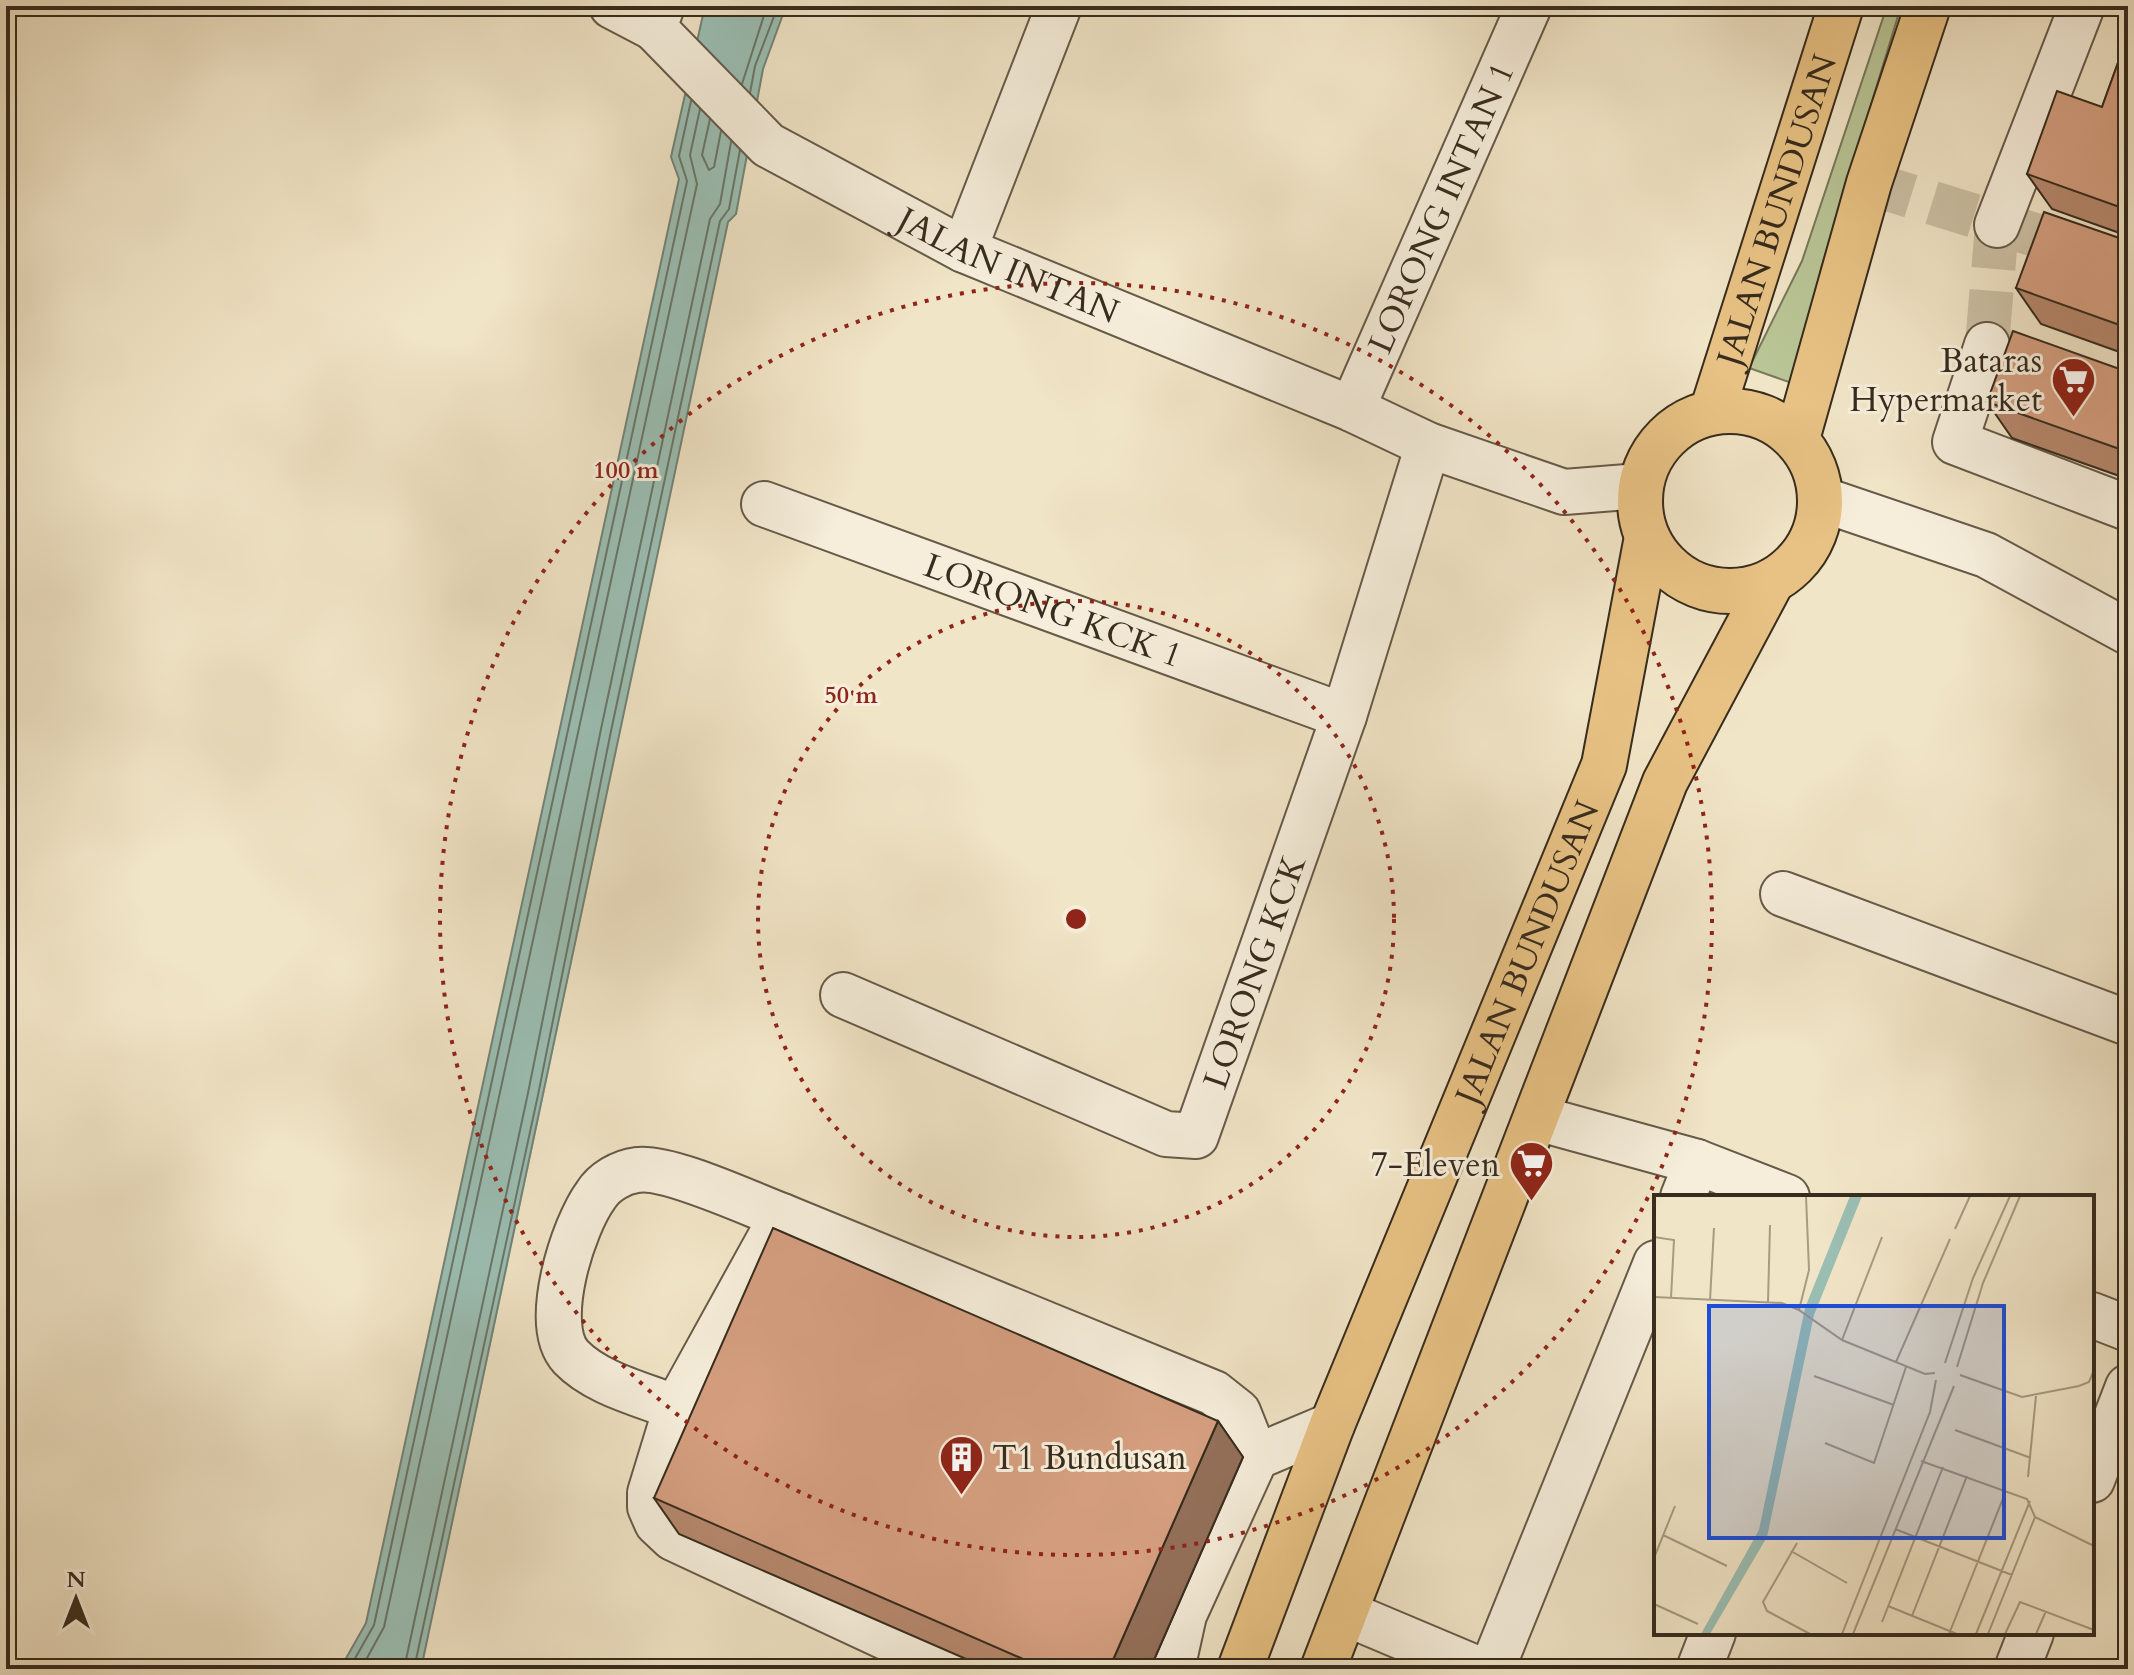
<svg xmlns="http://www.w3.org/2000/svg" width="2134" height="1675" viewBox="0 0 2134 1675" font-family="Cardo,serif">
<rect width="100%" height="100%" fill="#f1e5c7"/>
<filter id="stains"><feTurbulence type="fractalNoise" baseFrequency=".0025" numOctaves="4"/><feColorMatrix values="0 0 0 0 .2 0 0 0 0 .09 0 0 0 0 .02 0 0 0 .5 -.17"/></filter>
<radialGradient id="worn" r=".72"><stop offset=".6" stop-color="#630" stop-opacity="0"/><stop offset="1" stop-color="#630" stop-opacity=".3"/></radialGradient>
<path fill="#b9c596" stroke="#78785a" stroke-width="2" d="M1887 6H1901L1821 269 1803 387 1749 368 1802 261Z"/>
<path fill="#9bbfb4" stroke="#738478" stroke-width="2" d="M705 6H786L763 69 736 214 728 222C625 704 526 1187 421 1669H340L366 1623 679 179 671 157Z"/>
<g fill="none" stroke-linecap="round" stroke-linejoin="round">
<g stroke="#697669" stroke-width="2">
<path d="M742 84 767 6"/>
<path d="M750 93 755 66 778 6"/>
<path d="M710 119 702 155 709 170 714 167 721 131"/>
<path d="M349 1669 374 1625 687 181 679 156 691 101"/>
<path d="M361 1669 384 1627 697 184 690 155 700 109"/>
<path d="M404 1669 528 1093 601 729 710 219 720 204 731 142"/>
<path d="M414 1669 538 1095 611 731 720 221 729 209 740 150"/>
</g>
<g stroke="#ccc0a5" stroke-width="44" stroke-dasharray="44 22" stroke-linecap="butt">
<path d="M1869 183 2128 264"/>
<path d="M1997 225 1987 345 2128 397"/>
</g>
<defs>
<g id="minor">
<path d="M612 6 654 28"/>
<path id="s1" d="M662 6 654 28 768 145 964 250 1352 409 1428 445 1564 492 1640 486"/>
<path d="M1997 225 2082 6"/>
<path d="M964 250 1059 6"/>
<path d="M1987 345 1955 442 2128 508"/>
<path id="s2" d="M1352 409 1529 6"/>
<path d="M1821 499 1986 555 2128 632"/>
<path id="s3" d="M764 504 1344 716"/>
<path d="M1783 894 2128 1023"/>
<path id="s4" d="M843 995 1166 1134 1196 1136 1344 716 1428 445"/>
<path d="M1537 1118 1697 1162 1787 1197"/>
<path d="M1683 1197 1697 1162"/>
<path d="M2092 1315 2128 1329"/>
<path d="M676 1408C642 1394 597 1384 571 1357 541 1325 573 1226 596 1195 604 1182 621 1172 637 1170 667 1165 750 1204 782 1216"/>
<path d="M2092 1480 2128 1387"/>
<path d="M1345 1613 1478 1669"/>
<path d="M954 1669 673 1538 657 1523 650 1507V1493L676 1408 782 1216 1214 1393 1238 1412 1256 1457"/>
<path d="M1172 1669 1184 1615 1256 1457 1332 1425"/>
<path d="M1492 1669 1656 1263"/>
<path d="M1699 1669 1713 1633"/>
<path d="M2017 1669 2031 1633"/>
</g>
<g id="major">
<circle cx="1730" cy="501" r="90"/>
<path id="s5" d="M1712 412 1841 6"/>
<path d="M1797 439 1869 183 1928 6"/>
<path id="s6" d="M1240 1669 1332 1425 1604 765 1647 537"/>
<path d="M1323 1669 1665 782 1772 581"/>
</g>
</defs>
<use href="#minor" stroke="#665a48" stroke-width="48"/>
<use href="#major" stroke="#372c1e" stroke-width="48"/>
<use href="#minor" stroke="#f6eedb" stroke-width="44"/>
<use href="#major" stroke="#e8c284" stroke-width="44"/>
</g>
<g fill="#b6886d" stroke="#372c1e" stroke-width="2">
<path d="M2128 35V236L2052 209 2027 174 2102 107Z"/>
<path d="M2128 241V355L2041 324 2016 288Z"/>
<path d="M2128 372V479L2012 438 1987 402Z"/>
<path d="M1218 1421 1243 1457 1150 1669H989L679 1534 654 1498Z"/>
</g>
<path fill="#946f59" stroke="#372c1e" stroke-width="2" d="M1218 1421 1243 1457 1150 1669H1109Z"/>
<g fill="#d49e7f" stroke="#372c1e" stroke-width="2">
<path d="M2128 35V210L2027 174 2057 91 2102 107Z"/>
<path d="M2044 212 2128 241V328L2016 288Z"/>
<path d="M2013 331 2128 372V452L1987 402Z"/>
<path d="M773 1228 1218 1421 1109 1669H1046L654 1498Z"/>
</g>
<g fill="none" stroke="#8f2418" stroke-width="4" stroke-dasharray="4 8">
<circle cx="1076" cy="919" r="318"/>
<circle cx="1076" cy="919" r="636"/>
</g>
<defs>
<symbol id="supermarket-pin" viewBox="-11 -11 22 30"><path d="M0 17L-7.5 6A9.5 9.5 0 1 1 7.5 6Z" fill="#8f2418" stroke="#f6eedb"/><path d="M-6-5.5h2.5l.6 2H6L4.5 2H-2.5L-4.4-4H-6ZM-1.5 3.2a1.3 1.3 0 1 0 .1 0ZM3 3.2a1.3 1.3 0 1 0 .1 0Z" fill="#fff"/></symbol>
<symbol id="building-pin" viewBox="-11 -11 22 30"><path d="M0 17L-7.5 6A9.5 9.5 0 1 1 7.5 6Z" fill="#8f2418" stroke="#f6eedb"/><path d="M-4-6H4V6H1V3H-1V6H-4ZM-2.5-4.3h1.7v1.8h-1.7ZM.8-4.3h1.7v1.8H.8ZM-2.5-1h1.7V.8h-1.7ZM.8-1h1.7V.8H.8Z" fill="#fff"/></symbol>
</defs>
<g fill-rule="evenodd">
<use href="#supermarket-pin" x="2048" y="354" width="51" height="69"/>
<use href="#supermarket-pin" x="1506" y="1138" width="51" height="69"/>
<use href="#building-pin" x="936" y="1432" width="51" height="69"/>
</g>
<g text-anchor="middle" stroke-width="6" stroke-linejoin="round" paint-order="stroke">
<g font-size="34" fill="#372c1e" stroke="#f6eedb">
<text dy="12" stroke="none"><textPath href="#s2" startOffset="220">LORONG INTAN 1</textPath></text>
<text dy="12" stroke="none"><textPath href="#s5" startOffset="212">JALAN BUNDUSAN</textPath></text>
<text dy="12" stroke="none"><textPath href="#s1" startOffset="456">JALAN INTAN</textPath></text>
<text dy="12" stroke="none"><textPath href="#s3" startOffset="308">LORONG KCK 1</textPath></text>
<text dy="12" stroke="none"><textPath href="#s6" startOffset="772">JALAN BUNDUSAN</textPath></text>
<text dy="12" stroke="none"><textPath href="#s4" startOffset="556">LORONG KCK</textPath></text>
</g>
<g font-size="34" fill="#372c1e" stroke="#f6eedb" text-anchor="end">
<text x="2042" y="372">Bataras<tspan x="2042" dy="39">Hypermarket</tspan></text>
<text x="1500" y="1176">7-Eleven</text>
<text x="992" y="1469" text-anchor="start">T1 Bundusan</text>
</g>
</g>
<g transform="translate(1654 1195)">
<rect width="440" height="440" fill="#f1e5c7"/>
<path d="M196 1H208L160 120 113 342 56 439H47L105 335 151 113Z" fill="#9bbfb4"/>
<path fill="none" stroke="#a79b83" stroke-width="2" d="M152 1 155 75 145 115 188 145 271 179 281 178M301 34 316 1M0 42 20 45 17 103M0 102 128 108 145 115M56 105 60 33M114 107 116 30M188 145 228 42M242 167 296 44M291 168 319 83 356 1M303 172 329 88 366 1M306 180 368 202 425 191 435 187 440 175M160 181 240 210M301 235 377 263M171 248 220 268 252 172M267 266 373 304 381 322M374 282 382 201M381 322 440 351M241 334 358 380M9 340 73 371M143 348 109 407 113 416 156 439M137 356 193 388M0 363 21 311M0 409 44 429M234 411 303 439M258 421 313 281M228 427 289 272M188 439 276 217 282 185M199 439 300 191M295 439 352 296M322 439 376 306M334 439 381 322M351 439 366 407 440 435M382 439 392 416"/>
<path fill="#1d4ed8" fill-opacity="0.15" stroke="#1d4ed8" stroke-width="4" d="M55 111H350V343H55Z"/>
<rect width="440" height="440" fill="none" stroke="#372c1e" stroke-width="4"/>
</g>
<circle cx="1076" cy="919" r="12" fill="#8f2418" stroke="#f6eedb" stroke-width="4"/>
<g font-size="24" text-anchor="middle" font-weight="bold" fill="#8f2418" stroke="#f6eedb" stroke-width="6" stroke-linejoin="round" paint-order="stroke">
<text x="626" y="478">100 m</text>
<text x="851" y="703">50 m</text>
</g>
<rect width="2134" height="1675" fill="none" stroke="#f1e5c7" stroke-width="32"/>
<rect x="8" y="8" width="2118" height="1659" fill="none" stroke="#372c1e" stroke-width="4"/>
<rect x="16" y="16" width="2102" height="1643" fill="none" stroke="#372c1e" stroke-width="2"/>
<g transform="translate(76 1599)" stroke="#f6eedb" stroke-width="6" paint-order="stroke">
<path d="M0-6L14 30L0 20L-14 30Z" fill="#372c1e"/>
<text y="-12" font-size="22" font-weight="bold" text-anchor="middle" fill="#372c1e">N</text>
</g>
<rect width="100%" height="100%" filter="url(#stains)"/>
<rect width="100%" height="100%" fill="url(#worn)"/>
</svg>
